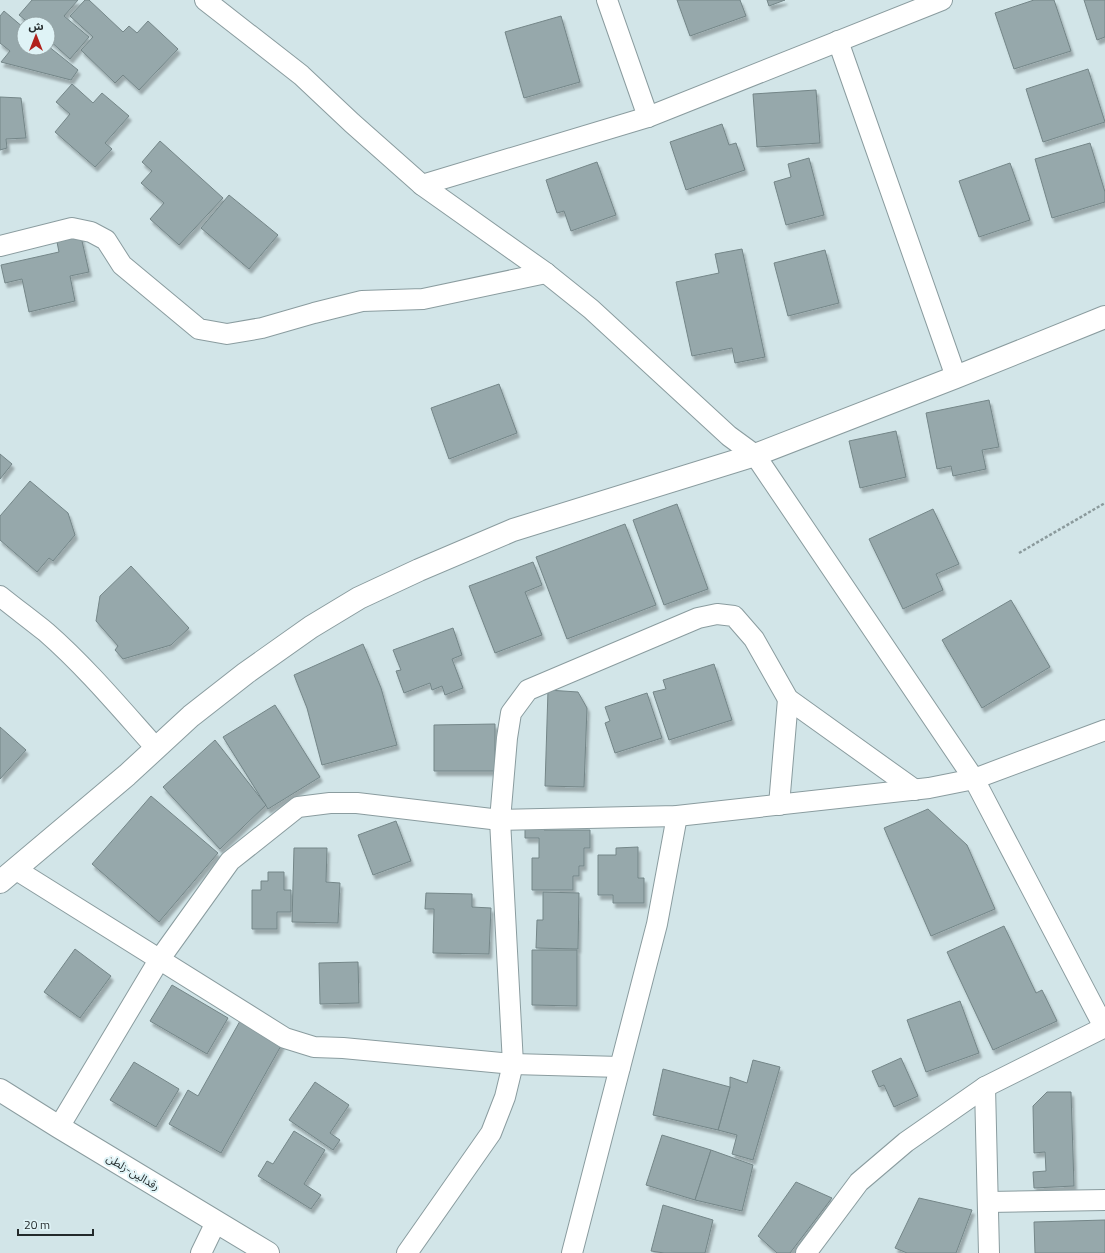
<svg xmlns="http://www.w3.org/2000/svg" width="1105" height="1253" viewBox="0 0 1105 1253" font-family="'Titillium Web','Noto Sans Arabic',sans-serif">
<defs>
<filter id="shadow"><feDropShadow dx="2.5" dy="4.5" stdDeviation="1" flood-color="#0004"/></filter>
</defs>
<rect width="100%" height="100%" fill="#d2e5e8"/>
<g fill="#96a8ab" stroke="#748688" filter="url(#shadow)">
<path d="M32 0H78L64 16 89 37 70 59 48 39V24H30L19 15Z"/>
<path d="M85 0H89L123 32 129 26 137 33 148 21 178 49 139 90 123 75 115 83 81 50 93 37 70 16Z"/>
<path d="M677 0H740L746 16 690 36Z"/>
<path d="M767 0H785L769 6Z"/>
<path d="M1034 0H1054L1071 51 1014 69 995 13Z"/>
<path d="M1084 0H1105V37L1097 40Z"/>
<path d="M4 11 24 28V48H48V46L78 70 71 80 1 62 10 51 0 43V16Z"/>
<path d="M561 16 580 82 524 98 505 32Z"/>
<path d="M1088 69 1105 122 1043 142 1026 89Z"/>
<path d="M72 84 93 103 102 93 129 116 105 143 112 149 95 167 55 132 70 114 56 102Z"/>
<path d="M816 90 820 143 757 147 753 94Z"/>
<path d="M0 97 21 98 26 138 6 139 7 148 0 150Z"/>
<path d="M722 124 729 145 736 143 745 170 686 190 670 142Z"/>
<path d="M160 141 223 198 179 245 150 219 164 203 141 183 152 171 142 162Z"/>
<path d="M1090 143 1105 192V202L1052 218 1035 159Z"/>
<path d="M809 158 824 215 786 225 774 182 791 177 788 164Z"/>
<path d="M597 162 616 215 571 231 564 211 557 213 546 180Z"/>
<path d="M1010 163 1030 220 979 237 959 181Z"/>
<path d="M229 195 278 235 249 269 201 228Z"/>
<path d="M80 232 89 272 70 276 75 301 29 312 22 279 5 283 1 265 59 252 56 237Z"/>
<path d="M742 249 765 357 735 363 732 348 692 356 676 282 719 273 715 254Z"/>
<path d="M825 250 839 303 788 316 774 263Z"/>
<path d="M499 384 517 433 449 459 431 408Z"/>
<path d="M989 400 999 447 982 450 986 469 953 476 951 466 937 469 926 413Z"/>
<path d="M896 431 906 477 860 488 849 441Z"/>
<path d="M0 454 12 464 0 479Z"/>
<path d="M30 481 68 513 75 535 53 561 49 558 37 572 0 540V516Z"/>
<path d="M677 504 708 589 664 605 633 520Z"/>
<path d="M933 509 959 564 936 574 943 590 903 609 869 539Z"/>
<path d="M625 524 656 605 567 639 536 557Z"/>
<path d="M533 562 542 585 525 592 542 635 495 653 469 586Z"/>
<path d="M131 566 189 628 171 645 123 659 115 650 118 646 96 621 100 596Z"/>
<path d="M1011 600 1050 667 982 708 942 640Z"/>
<path d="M453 628 462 655 452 659 463 688 445 695 442 686 432 690 430 683 404 693 396 671 401 670 393 650Z"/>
<path d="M363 644 381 688 397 745 322 765 307 708 294 675Z"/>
<path d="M714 664 732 720 669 740 653 692 666 689 663 680Z"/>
<path d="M548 690 578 692 587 708 584 787 545 786Z"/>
<path d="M647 693 662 738 615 753 605 723 610 721 605 707Z"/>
<path d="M275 705 320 777 268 809 223 737Z"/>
<path d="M495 724V771H434V725Z"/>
<path d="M0 727 26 750 0 779Z"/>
<path d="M215 740 266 805 220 849 163 787Z"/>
<path d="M151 796 218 853 159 922 92 864Z"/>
<path d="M928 809 967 845 995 909 931 936 884 828Z"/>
<path d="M396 821 411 861 373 875 358 835Z"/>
<path d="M525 822H544V830H590V848H584V866H579V876H573V890H532V858H539V838H525Z"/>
<path d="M638 847V878H644V903H613V895H598V855H616V848Z"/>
<path d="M294 848H327L326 882 340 883 338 923 292 922Z"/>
<path d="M268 872H284V890H291V912H277V929H252V890H261V881H268Z"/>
<path d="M543 892 579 893 578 949 536 948 537 920H543Z"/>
<path d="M426 893 472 894V907L491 908 489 954 433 953 434 909H425Z"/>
<path d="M1004 926 1036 993 1042 990 1057 1021 993 1050 947 952Z"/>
<path d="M75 949 111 976 80 1018 44 992Z"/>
<path d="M532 950H577V1006L532 1005Z"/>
<path d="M358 962 359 1003 320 1004 319 963Z"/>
<path d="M172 985 228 1018 207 1054 150 1021Z"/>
<path d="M960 1001 979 1053 926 1072 907 1020Z"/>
<path d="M240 1021 282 1044 221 1153 169 1124 188 1090 198 1096Z"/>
<path d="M901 1058 918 1096 894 1107 884 1085 879 1087 872 1071Z"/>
<path d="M753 1060 780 1067 753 1160 732 1154 737 1135 718 1130 730 1087V1077L747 1083Z"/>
<path d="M134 1062 179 1089 156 1127 110 1100Z"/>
<path d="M663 1069 730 1087 718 1130 653 1115Z"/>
<path d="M315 1082 349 1105 330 1133 340 1140 333 1150 289 1120Z"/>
<path d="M1047 1092H1071L1074 1186 1034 1188 1033 1172 1046 1171 1045 1152 1034 1153 1033 1106Z"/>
<path d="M294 1131 325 1150 304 1184 321 1195 311 1209 258 1176 267 1161 273 1164Z"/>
<path d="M662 1135 711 1150 695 1200 646 1185Z"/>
<path d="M711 1150 753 1165 742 1211 695 1200Z"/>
<path d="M796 1182 832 1198 790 1253H777L758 1236Z"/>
<path d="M919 1198 972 1210 956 1253H907L895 1248Z"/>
<path d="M663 1205 713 1220 705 1253H664L651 1251Z"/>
<path d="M1105 1220V1253H1035L1034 1222Z"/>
</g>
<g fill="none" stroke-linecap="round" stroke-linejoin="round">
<defs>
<g id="minor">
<path d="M205 0 301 75 352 123 422 185 546 273 591 309 729 436 755 455 974 779 1104 1027"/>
<path d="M607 0 648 117"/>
<path d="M838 41 956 377"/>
<path d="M422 185 648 117 942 0"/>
<path d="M0 246 72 228 91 232 106 240 122 265 199 329 227 334 262 328 314 313 362 301 423 299 546 273"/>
<path d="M0 596C15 608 31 620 46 632 86 667 121 709 156 748"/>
<path d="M779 805 788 699"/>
<path d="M15 869 285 1038 314 1047 343 1048 513 1064 620 1067"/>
<path d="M985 1087 989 1253"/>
<path d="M59 1127 159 960 230 861 298 807 330 803H357L500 820 677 816 929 788 974 779 1105 730"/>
<path d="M988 1202 1105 1200"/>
<path d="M201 1253 216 1222"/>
<path d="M407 1253 491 1133 505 1097 513 1064 500 820 507 738 511 713 528 690 698 618 717 614 734 616 754 639 788 699 915 790"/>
<path d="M572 1253 657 924 677 816"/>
<path d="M806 1253 859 1182 906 1142 985 1087 1105 1027"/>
</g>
<g id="primary">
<path d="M0 882 127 775 191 716 246 673 311 627 359 598 419 570 513 530 755 455 956 377 1105 317"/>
<path d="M0 1090 59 1127 268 1253"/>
</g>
</defs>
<use href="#minor" stroke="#8a9c9f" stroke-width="22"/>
<use href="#primary" stroke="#8a9c9f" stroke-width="24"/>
<path stroke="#8b9a9c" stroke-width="2.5" stroke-dasharray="3 2" stroke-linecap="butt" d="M1019 553 1105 503"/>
<use href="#minor" stroke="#fff" stroke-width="20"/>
<use href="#primary" stroke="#fff" stroke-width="22"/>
</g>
<g text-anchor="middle" stroke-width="4" stroke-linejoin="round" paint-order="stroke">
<g font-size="11" fill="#232a2b" stroke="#dff3f6">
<text transform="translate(133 1172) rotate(31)" y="4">رقدالين-زلطن</text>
</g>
</g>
<g transform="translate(36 36)"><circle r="19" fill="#dff3f6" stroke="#94a3a5"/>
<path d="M0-3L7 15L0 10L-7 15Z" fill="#b1211c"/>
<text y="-6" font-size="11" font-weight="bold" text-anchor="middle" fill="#232a2b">ش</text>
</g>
<path d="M18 1229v6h75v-6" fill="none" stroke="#232a2b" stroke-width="2"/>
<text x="24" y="1229" font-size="12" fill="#232a2b" stroke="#dff3f6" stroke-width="3" paint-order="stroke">20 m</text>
</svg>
